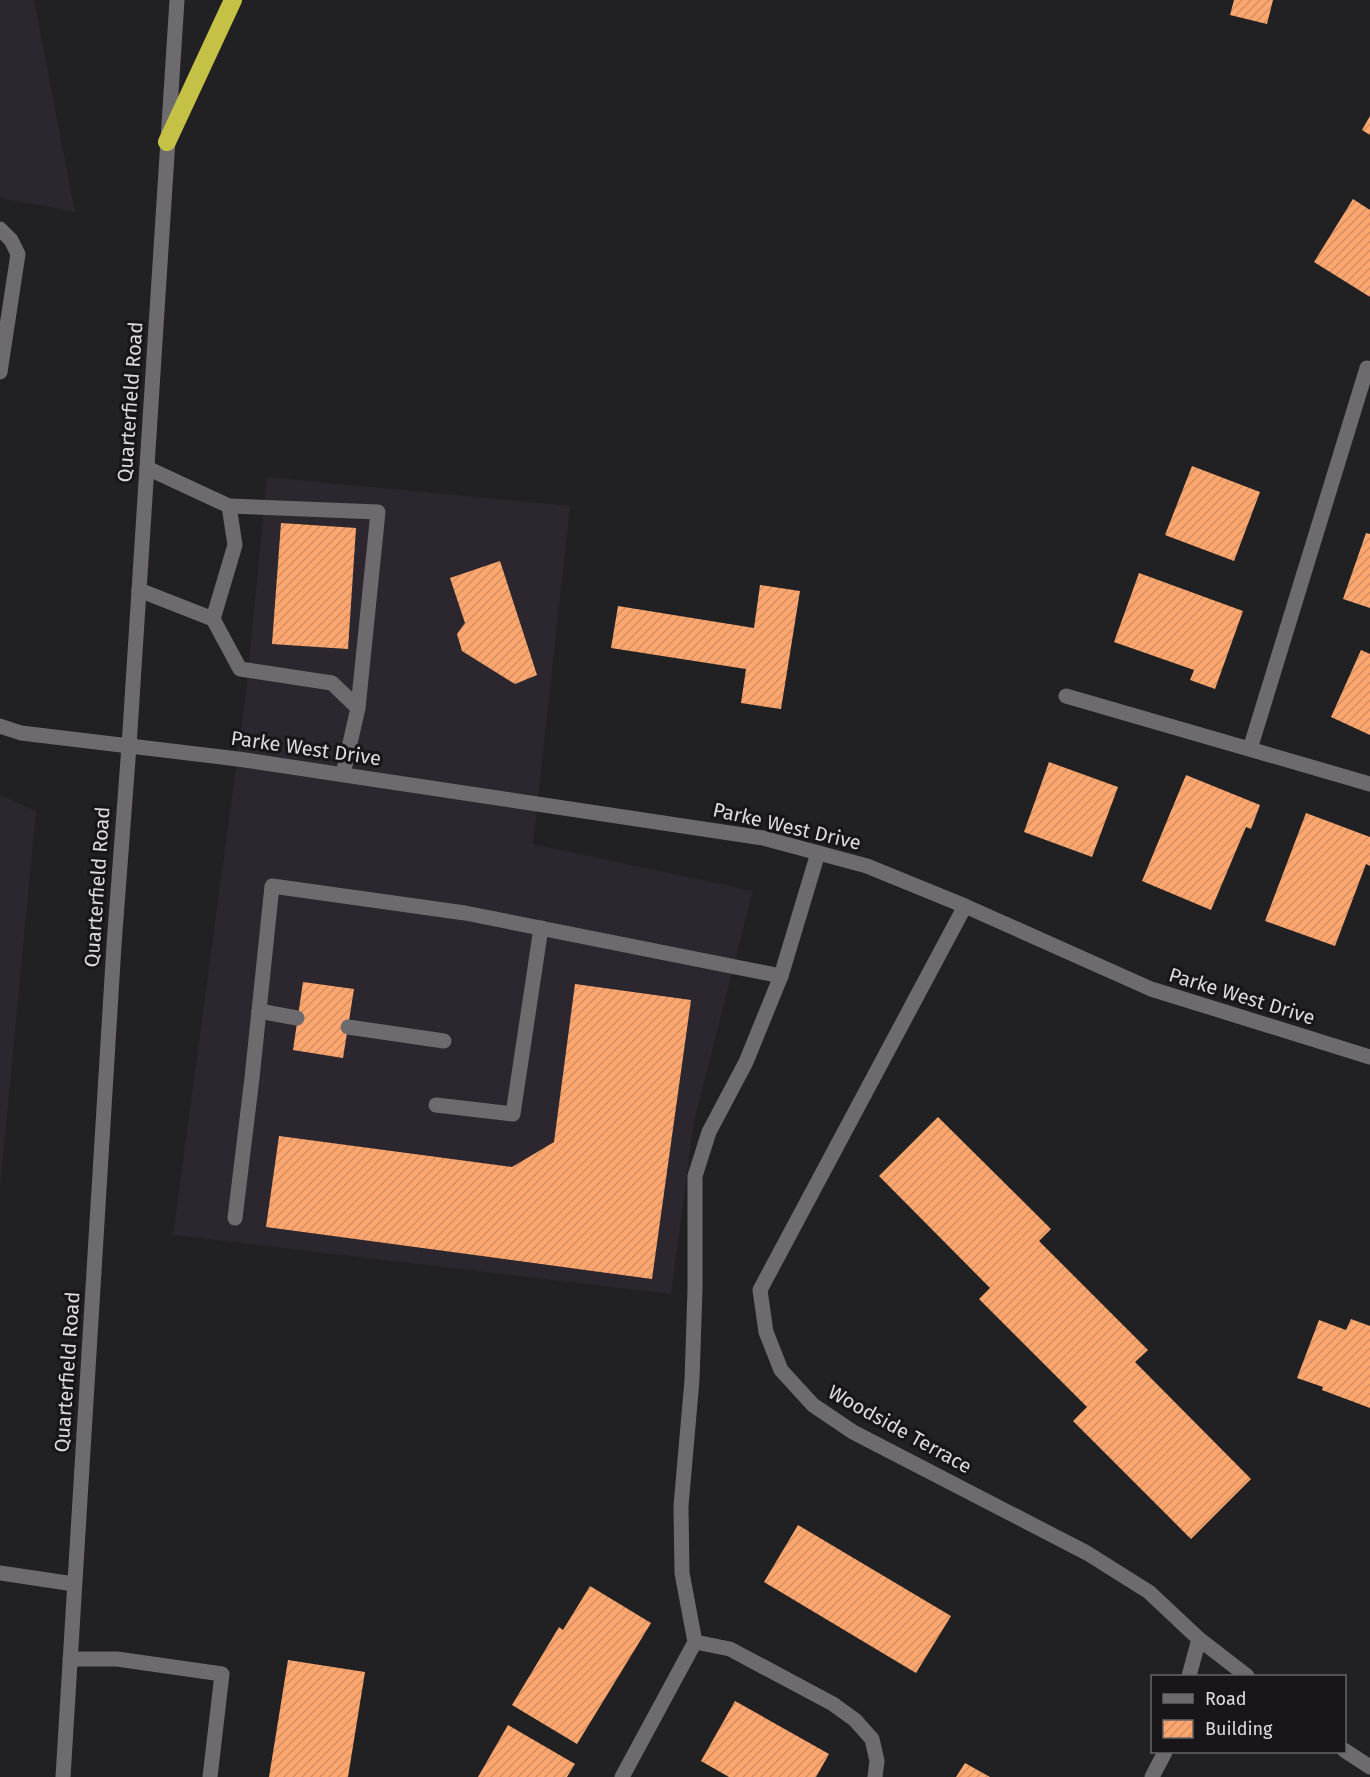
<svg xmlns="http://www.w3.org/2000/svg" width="1370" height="1777" viewBox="0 0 1370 1777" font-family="'Fira Sans',sans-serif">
<defs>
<pattern id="building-hatch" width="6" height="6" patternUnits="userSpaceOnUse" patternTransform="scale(1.5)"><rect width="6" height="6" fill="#ffa76e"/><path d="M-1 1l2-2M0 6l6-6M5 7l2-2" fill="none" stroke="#d08e63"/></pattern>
</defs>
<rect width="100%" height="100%" fill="#212022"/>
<g fill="#2c272e">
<path d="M0 0H34L75 212 0 198Z"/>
<path d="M267 477 570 506 533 844 753 891 694 1121 671 1294 173 1235 246 693Z"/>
<path d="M0 795 36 811 0 1188Z"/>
</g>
<g fill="url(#building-hatch)">
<path d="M1234 0H1273L1267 24 1230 15Z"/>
<path d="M1370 116V135L1362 130Z"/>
<path d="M1353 199 1370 210V297L1314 262Z"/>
<path d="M1192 466 1260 492 1234 561 1165 535Z"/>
<path d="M281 523 356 528 348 649 272 644Z"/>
<path d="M1366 533 1370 534V608L1343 599Z"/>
<path d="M500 561 537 675 515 684 462 651 457 634 465 623 450 578Z"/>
<path d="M1139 573 1243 611 1215 689 1190 680 1194 670 1114 642Z"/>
<path d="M760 585 800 591 781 709 741 703 746 669 611 648 618 606 754 628Z"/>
<path d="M1361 650 1370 654V735L1331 717Z"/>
<path d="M1049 762 1118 787 1092 857 1024 832Z"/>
<path d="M1186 775 1260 805 1251 829 1246 827 1211 910 1142 881Z"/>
<path d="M1306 813 1370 837V866L1366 864 1335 946 1265 921Z"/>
<path d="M303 982 354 989 343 1058 293 1050Z"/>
<path d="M575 984 691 1000 652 1279 266 1227 279 1136 512 1167 554 1142Z"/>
<path d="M938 1117 1051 1229 1039 1241 1148 1350 1135 1362 1251 1479 1191 1539 1073 1421 1087 1407 979 1299 990 1288 879 1176Z"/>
<path d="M1351 1319 1370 1326V1408L1322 1390 1323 1387 1297 1378 1319 1320 1346 1330Z"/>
<path d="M798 1525 951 1616 916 1673 764 1582Z"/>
<path d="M590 1586 651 1623 577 1744 512 1705 559 1627 563 1630Z"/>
<path d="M288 1660 365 1672 348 1777H269Z"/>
<path d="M735 1701 829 1754 816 1777H729L701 1761Z"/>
<path d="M508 1725 575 1764 567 1777H478Z"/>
<path d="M965 1763 990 1777H956Z"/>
</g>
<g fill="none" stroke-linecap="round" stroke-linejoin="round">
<g stroke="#6d6b6d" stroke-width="15">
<path d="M0 229 11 240 18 254 0 372"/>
<path d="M147 468 229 506 235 545 213 619"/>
<path d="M229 506 378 512 358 708"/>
<path d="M139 590 213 619 240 669 332 683 358 708 343 774"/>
<path d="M1066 696 1370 784"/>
<path d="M1250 749 1367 368"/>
<path d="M259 1011 297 1018"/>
<path d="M348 1027 444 1041"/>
<path d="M436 1105 513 1114 541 928"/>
<path d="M235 1218 252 1078 272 886 465 913 781 976"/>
<path d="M695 1642 730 1649 833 1704 855 1720 872 1739 877 1761 875 1777"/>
<path d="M70 1659H117L222 1674 210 1777"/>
<path d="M622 1777 695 1642 682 1573 681 1506 692 1380 695 1289V1176L709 1132 746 1062 781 976 818 853"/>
</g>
<g stroke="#6d6b6d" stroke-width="15">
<path d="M0 726 21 733 238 759 763 838 867 866 965 906 1151 989 1370 1057"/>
<path d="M965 906 760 1290 766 1332 781 1370 813 1405 853 1432 1087 1553 1149 1592 1199 1639 1189 1676"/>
<path d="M0 1573 74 1584"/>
<path d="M1199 1639 1247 1676"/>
<path d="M1344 1750 1370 1767"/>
<path d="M1152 1777 1165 1752"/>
</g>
<path stroke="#6d6b6d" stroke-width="15" d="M63 1777 114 945 129 746 177 0"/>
<path stroke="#c5c147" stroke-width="18" d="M167 142 233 0"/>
</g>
<g text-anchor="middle" stroke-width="6" stroke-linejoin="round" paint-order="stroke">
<g font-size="20" fill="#deddde" stroke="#181618">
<text transform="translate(130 402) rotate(-86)" y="7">Quarterfield Road</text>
<text transform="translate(306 748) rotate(8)" y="7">Parke West Drive</text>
<text transform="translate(787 826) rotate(13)" y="7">Parke West Drive</text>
<text transform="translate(97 887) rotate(-86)" y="7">Quarterfield Road</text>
<text transform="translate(1242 996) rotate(17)" y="7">Parke West Drive</text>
<text transform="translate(67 1372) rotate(-86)" y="7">Quarterfield Road</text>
<text transform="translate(900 1429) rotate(29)" y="7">Woodside Terrace</text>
</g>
</g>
<rect x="1151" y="1675" width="195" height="78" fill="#181618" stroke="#676667" stroke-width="1.5"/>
<rect x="1163" y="1694" width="30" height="9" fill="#6d6b6d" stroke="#676667" stroke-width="1.5"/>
<text x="1205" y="1705" font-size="18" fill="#deddde">Road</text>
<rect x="1163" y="1720" width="30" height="18" fill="url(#building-hatch)" stroke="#676667" stroke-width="1.5"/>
<text x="1205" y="1735" font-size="18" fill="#deddde">Building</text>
</svg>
